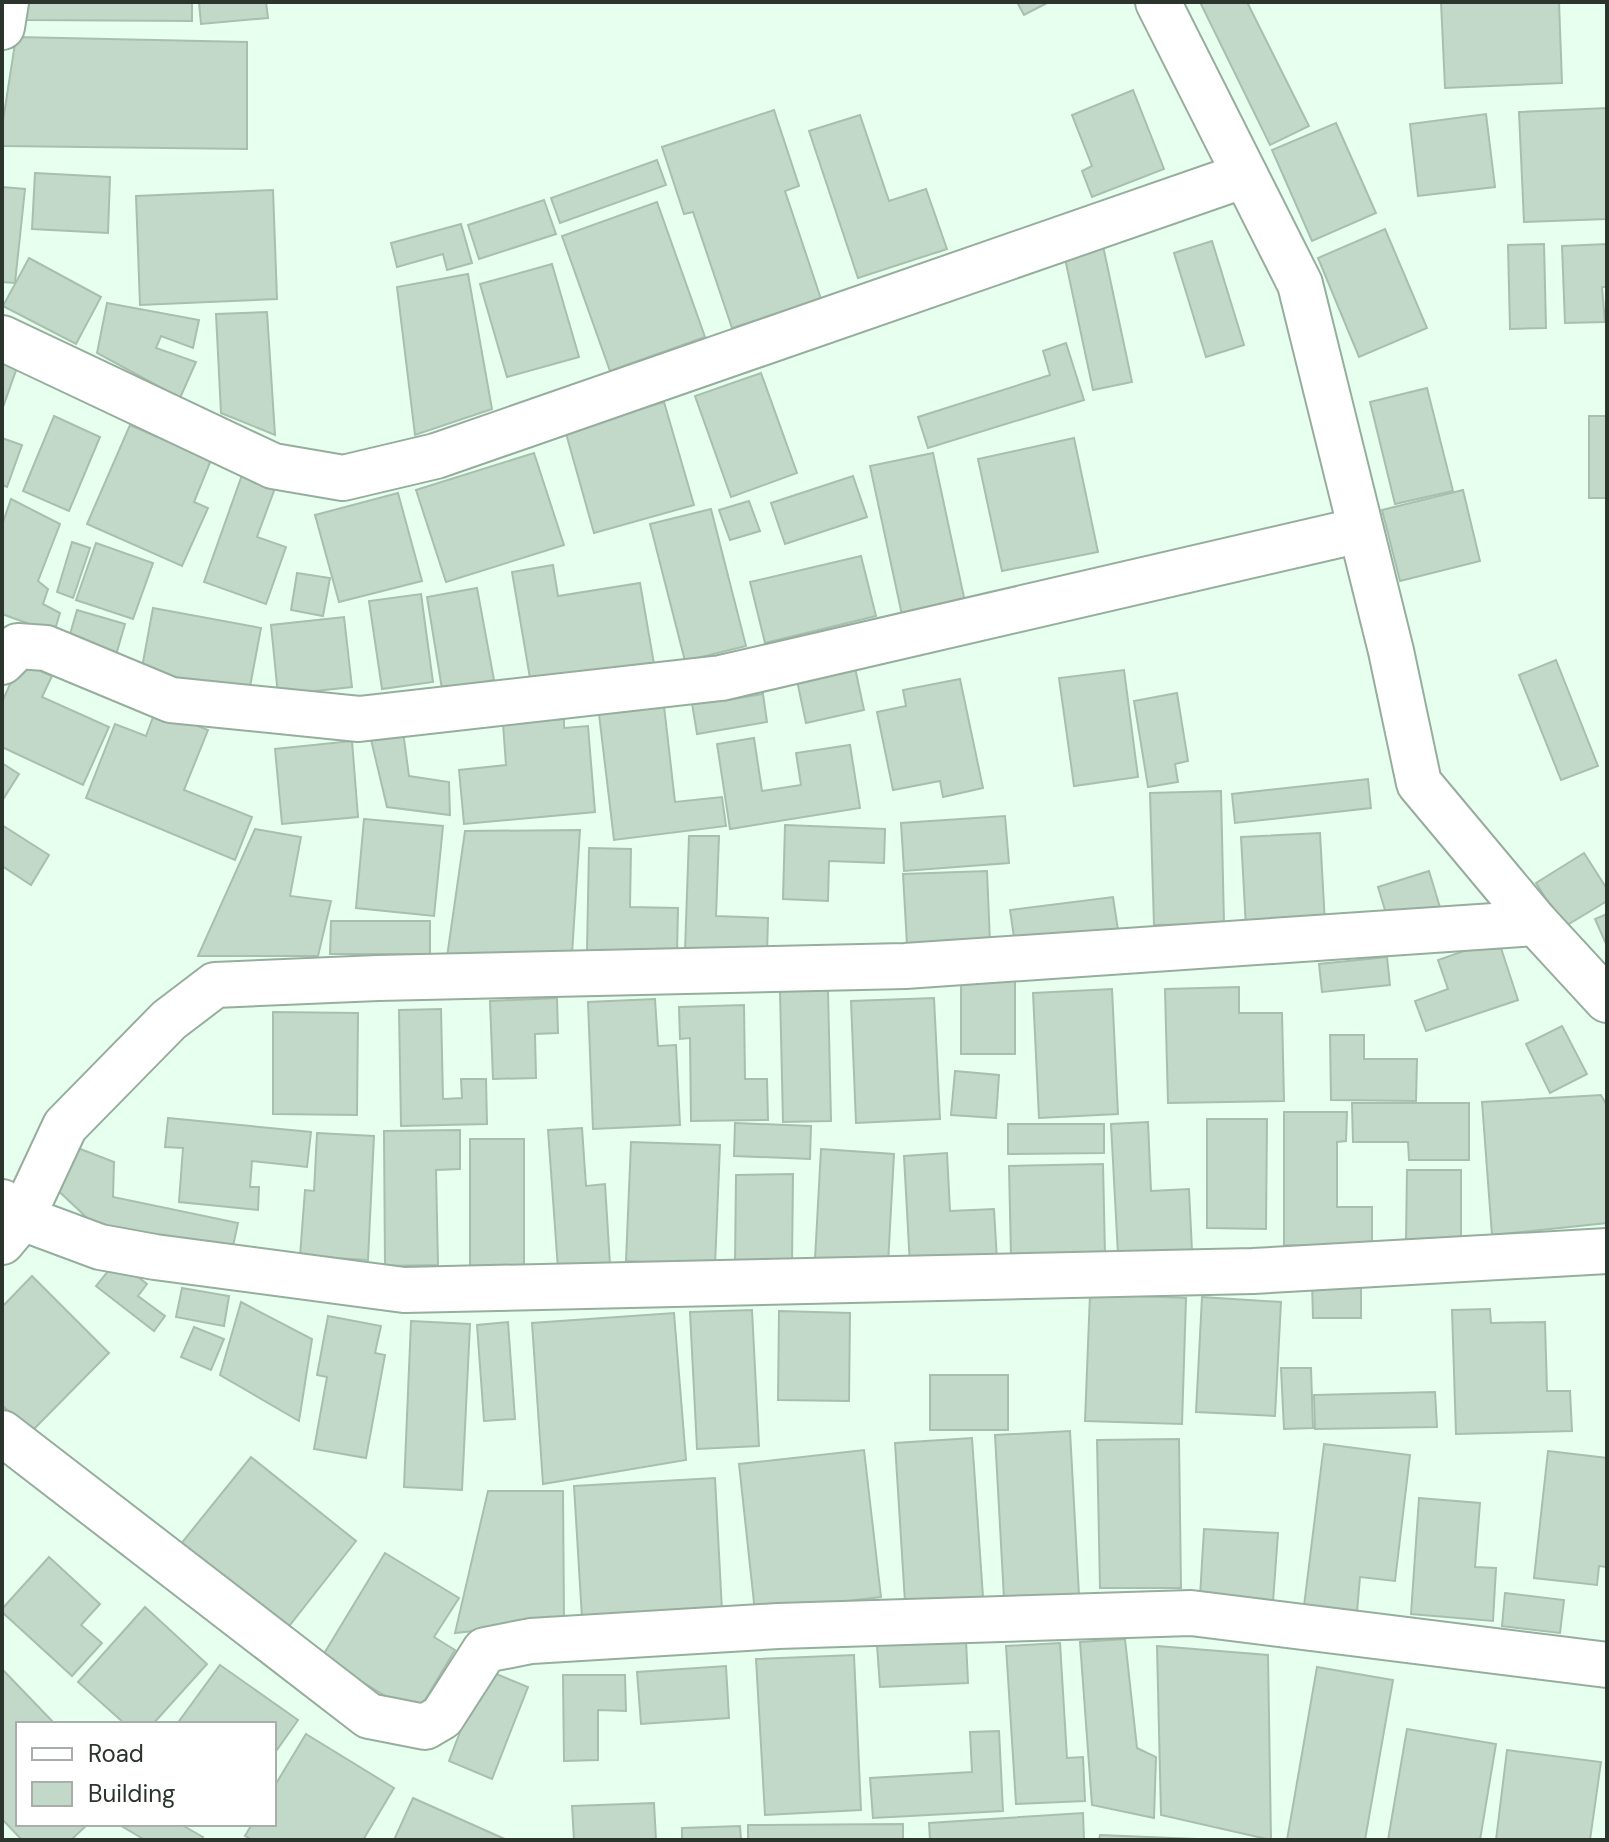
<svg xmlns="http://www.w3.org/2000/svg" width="1609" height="1842" viewBox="0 0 1609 1842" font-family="'DM Sans',sans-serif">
<rect width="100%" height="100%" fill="#e7ffee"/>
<g fill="#c2d8c8" stroke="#a8bfaf" stroke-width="2">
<path d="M25 2H192V21L25 20Z"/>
<path d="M199 2H266L268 18 201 24Z"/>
<path d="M1017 2H1049L1024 15Z"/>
<path d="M1200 2H1247L1309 126 1270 145Z"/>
<path d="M1441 2H1559L1562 83 1445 88Z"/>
<path d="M16 37 247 42V149L2 146V127Z"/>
<path d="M1133 90 1164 169 1092 197 1082 171 1092 166 1072 115Z"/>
<path d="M1607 108V219L1524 222 1519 112Z"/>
<path d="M774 110 799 186 785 191 821 299 732 328 693 212 684 214 662 147Z"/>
<path d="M1486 114 1495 187 1418 196 1410 124Z"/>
<path d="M860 115 889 201 926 189 947 249 858 278 809 131Z"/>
<path d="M1336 123 1376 213 1312 241 1272 150Z"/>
<path d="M657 160 666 185 560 223 551 198Z"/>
<path d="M35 173 110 177 108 233 32 229Z"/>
<path d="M2 187 25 189 15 283 2 282Z"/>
<path d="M273 190 277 299 140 305 136 196Z"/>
<path d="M544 200 556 234 479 259 468 225Z"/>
<path d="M657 202 705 337 610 371 562 236Z"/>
<path d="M461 224 472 263 447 270 443 254 397 267 391 243Z"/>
<path d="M1385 229 1427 328 1359 357 1318 258Z"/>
<path d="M1102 241 1132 382 1093 390 1063 249Z"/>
<path d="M1212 241 1244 345 1206 357 1174 253Z"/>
<path d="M1544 244 1546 328 1510 329 1508 245Z"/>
<path d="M1607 244V287H1602L1605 322 1565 323 1562 246Z"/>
<path d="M29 258 101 297 76 344 3 306Z"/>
<path d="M552 264 579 357 507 377 480 284Z"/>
<path d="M468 274 492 409 415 435 397 287Z"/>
<path d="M107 303 199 320 193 348 161 336 156 348 196 362 180 398 97 353Z"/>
<path d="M267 312 275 435 221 413 216 314Z"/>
<path d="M1066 343 1084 400 928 448 918 417 1050 375 1043 351Z"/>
<path d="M2 357 19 362 2 410Z"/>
<path d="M761 373 797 473 731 497 695 396Z"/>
<path d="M1427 388 1453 491 1395 504 1370 402Z"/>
<path d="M664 402 694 505 594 533 565 430Z"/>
<path d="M54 416 100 437 69 511 23 491Z"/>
<rect x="1589" y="416" width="18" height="82"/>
<path d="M130 425 211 460 194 502 208 508 182 566 87 524Z"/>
<path d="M2 438 22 445 7 487 2 485Z"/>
<path d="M1074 438 1098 552 1002 571 978 459Z"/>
<path d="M534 453 564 545 446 582 416 490Z"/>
<path d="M933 453 965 602 902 615 870 466Z"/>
<path d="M242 475 275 488 257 537 286 547 266 604 204 582Z"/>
<path d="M853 476 867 517 785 544 771 503Z"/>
<path d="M1463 490 1480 561 1400 581 1382 510Z"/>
<path d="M398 493 422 581 339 602 315 515Z"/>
<path d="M11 499 60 524 38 581 48 589 43 604 60 613 54 633 2 614V525Z"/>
<path d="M749 501 760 531 730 540 719 510Z"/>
<path d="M711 509 746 646 685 661 650 524Z"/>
<path d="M72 542 90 548 73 598 57 592Z"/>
<path d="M96 543 153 563 133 619 76 600Z"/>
<path d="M861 556 876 616 765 643 750 582Z"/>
<path d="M553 565 558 596 640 583 654 664 531 684 512 572Z"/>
<path d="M297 573 330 578 323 616 291 610Z"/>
<path d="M477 588 494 680 442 689 427 597Z"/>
<path d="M421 594 433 682 382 689 369 601Z"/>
<path d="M153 608 261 628 249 692 141 673Z"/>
<path d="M77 610 125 624 116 655 68 641Z"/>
<path d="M344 617 352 687 278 695 271 625Z"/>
<path d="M1556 660 1598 766 1561 780 1519 675Z"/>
<path d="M20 662 52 676 42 697 109 727 83 785 2 747V702Z"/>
<path d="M854 663 864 710 806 723 796 676Z"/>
<path d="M1124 670 1138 777 1074 786 1059 678Z"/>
<path d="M960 679 983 788 943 797 940 781 893 790 877 712 906 706 903 690Z"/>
<path d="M730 685 732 699 763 694 767 722 697 734 690 691Z"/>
<path d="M1177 693 1188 761 1175 764 1178 782 1148 787 1134 701Z"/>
<path d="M664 706 675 802 722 797 726 826 614 840 599 714Z"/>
<path d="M156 709 208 730 184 790 252 817 235 860 86 798 115 724 146 736Z"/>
<path d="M564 719V728L588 726 595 812 464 824 459 770 506 765 503 724Z"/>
<path d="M402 724 409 776 449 782 450 815 387 807 368 727Z"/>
<path d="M754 738 762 791 801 785 796 753 850 745 860 808 730 829 717 744Z"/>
<path d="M352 741 358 817 282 824 275 749Z"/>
<path d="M2 763 19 774 2 801Z"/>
<path d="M1368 779 1371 808 1235 823 1232 794Z"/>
<path d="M1221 791 1224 924 1154 925 1150 793Z"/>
<path d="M1005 816 1009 863 904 871 901 823Z"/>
<path d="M364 819 443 826 434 916 356 908Z"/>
<path d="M2 825 49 855 31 885 2 866Z"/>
<path d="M785 825 885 829 884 863 829 861 828 901 783 899Z"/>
<path d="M255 829 301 837 290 896 331 901 318 956H198Z"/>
<path d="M580 830 572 954 447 957 465 831Z"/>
<path d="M1320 833 1325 924 1246 928 1241 837Z"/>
<path d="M689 836H719L716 916 768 918 767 954 685 951Z"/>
<path d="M589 848 631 849 630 907 678 908 677 954 587 951Z"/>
<path d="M1584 853 1607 889V901L1564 927 1536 883Z"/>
<path d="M987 871 990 942 907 945 903 874Z"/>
<path d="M1429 871 1442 914 1391 930 1378 887Z"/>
<path d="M1113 897 1118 930 1015 944 1010 910Z"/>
<path d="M1607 914V946L1595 919Z"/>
<path d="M331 921H430V954H330Z"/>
<path d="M1498 939 1518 1000 1426 1031 1415 1001 1448 989 1438 960Z"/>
<path d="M1387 957 1390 985 1322 992 1319 964Z"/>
<rect x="961" y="980" width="54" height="74"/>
<path d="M1239 987V1013H1282L1284 1101 1168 1103 1165 989Z"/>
<path d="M1112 989 1118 1114 1039 1118 1033 993Z"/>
<path d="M828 990 831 1121 783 1122 780 991Z"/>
<path d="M557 998 558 1033 535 1034 536 1078 493 1079 490 1001Z"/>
<path d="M934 998 940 1119 856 1123 851 1001Z"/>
<path d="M655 999 658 1046 676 1045 680 1125 593 1129 588 1002Z"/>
<path d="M744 1005 745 1079H767L768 1120 691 1121 690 1038 680 1039 679 1007Z"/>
<path d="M441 1009 443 1099 462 1098 461 1079H486L487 1124 401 1126 399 1010Z"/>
<path d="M273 1012 358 1013 357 1115 273 1114Z"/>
<path d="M1562 1026 1587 1074 1550 1093 1526 1044Z"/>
<path d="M1330 1035H1364V1059H1417L1416 1101 1331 1100Z"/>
<path d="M955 1071 999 1075 996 1118 951 1115Z"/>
<path d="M1601 1095 1607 1106V1223L1492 1235 1482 1102Z"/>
<path d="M1352 1103H1469V1160H1409L1408 1142H1353Z"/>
<path d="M1284 1112H1347L1346 1141 1337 1142V1207H1372V1246L1284 1245Z"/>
<path d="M168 1118 311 1132 307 1167 252 1161 250 1187H259L258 1210 179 1202 183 1148 165 1147Z"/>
<path d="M1207 1119H1267L1266 1229 1207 1228Z"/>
<path d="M1148 1122 1151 1191 1189 1189 1192 1251 1118 1255 1111 1124Z"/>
<path d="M735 1123 811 1126 810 1159 734 1156Z"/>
<path d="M1008 1124H1104V1153L1008 1154Z"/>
<path d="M582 1128 586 1186 605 1184 610 1265 558 1269 548 1130Z"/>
<path d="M460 1130V1169L436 1170 438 1265 385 1266 384 1131Z"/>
<path d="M317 1133 374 1136 368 1260 300 1256 305 1190 314 1191Z"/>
<rect x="470" y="1139" width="54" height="130"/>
<path d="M631 1142 720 1145 715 1266 626 1261Z"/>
<path d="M70 1145 114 1162 113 1197 238 1223 232 1251 103 1233 48 1181Z"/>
<path d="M821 1149 894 1154 888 1264 815 1259Z"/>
<path d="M947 1153 950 1211 994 1209 997 1261 910 1266 904 1156Z"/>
<path d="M1103 1164 1105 1255 1011 1257 1009 1166Z"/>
<path d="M1407 1170H1461V1241H1406Z"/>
<path d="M793 1174 792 1264H735L736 1175Z"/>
<path d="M117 1260 147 1284 138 1296 165 1316 154 1331 96 1286Z"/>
<path d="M32 1276 109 1353 30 1433 2 1405V1307Z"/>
<path d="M1361 1281V1318H1313L1312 1282Z"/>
<path d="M182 1288 229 1296 224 1326 176 1317Z"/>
<path d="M1090 1294 1186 1298 1182 1424 1085 1421Z"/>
<path d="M1202 1297 1281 1302 1275 1416 1196 1412Z"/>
<path d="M241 1302 312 1339 299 1421 220 1375Z"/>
<path d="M1490 1309 1491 1323 1545 1322 1547 1391H1570L1572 1431 1456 1434 1452 1310Z"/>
<path d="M752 1310 759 1446 697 1449 690 1312Z"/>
<path d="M779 1311 850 1313 849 1401 778 1400Z"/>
<path d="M674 1313 686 1460 543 1484 532 1323Z"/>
<path d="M328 1316 381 1326 375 1353 385 1355 366 1458 314 1449 327 1377 317 1375Z"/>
<path d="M411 1321 470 1324 462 1490 404 1487Z"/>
<path d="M508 1322 515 1419 484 1421 477 1325Z"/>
<path d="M194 1327 224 1339 211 1370 181 1357Z"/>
<path d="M1281 1368H1311L1313 1428 1284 1429Z"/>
<rect x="930" y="1375" width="78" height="55"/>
<path d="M1435 1392 1437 1427 1315 1429 1314 1395Z"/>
<path d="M1070 1431 1079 1595 1004 1599 995 1435Z"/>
<path d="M972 1438 983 1597 905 1602 895 1443Z"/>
<path d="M1179 1439 1181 1588H1100L1097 1440Z"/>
<path d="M1324 1444 1410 1455 1395 1581 1360 1577 1357 1612 1304 1606Z"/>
<path d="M864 1450 881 1597 755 1612 739 1464Z"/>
<path d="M1548 1451 1607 1458V1567L1599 1566 1597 1585 1534 1578Z"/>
<path d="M251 1457 356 1541 286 1630 180 1545Z"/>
<path d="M715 1478 722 1611 582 1618 574 1486Z"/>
<path d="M488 1491H563L564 1621 455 1633Z"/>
<path d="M1419 1498 1480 1503 1475 1567 1496 1568 1493 1621 1411 1614Z"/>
<path d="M1204 1529 1278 1533 1273 1602 1200 1597Z"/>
<path d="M385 1553 459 1598 434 1637 455 1650 416 1715 322 1657Z"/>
<path d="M49 1557 100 1604 81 1625 102 1643 72 1676 2 1612V1609Z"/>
<path d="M1505 1593 1564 1600 1560 1633 1502 1626Z"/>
<path d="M145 1607 207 1664 153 1724H125L78 1682Z"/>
<path d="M1125 1639 1137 1748 1156 1757 1154 1818 1092 1805 1080 1642Z"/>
<path d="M966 1640 968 1683 880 1687 877 1645Z"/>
<path d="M1060 1643 1067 1758 1083 1757 1085 1801 1016 1804 1006 1646Z"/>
<path d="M1157 1646 1268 1655 1271 1840 1161 1815Z"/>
<path d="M854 1655 861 1810 765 1815 756 1659Z"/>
<path d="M220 1665 298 1720 274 1754V1724H177Z"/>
<path d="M726 1666 729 1718 641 1724 637 1672Z"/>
<path d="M1317 1667 1393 1680 1365 1840H1287Z"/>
<path d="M2 1669 55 1724H18V1824H88L71 1840H22L2 1819Z"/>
<path d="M484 1669 528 1687 492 1779 449 1761Z"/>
<path d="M563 1675H625L626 1711 598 1710V1760L564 1761Z"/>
<path d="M1407 1729 1496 1744 1480 1840H1388Z"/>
<path d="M999 1731 1003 1811 873 1818 870 1778 972 1772 970 1732Z"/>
<path d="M306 1734 394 1788 363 1840H252L245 1836 252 1824H274V1787Z"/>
<path d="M1507 1750 1601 1762 1590 1840H1496Z"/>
<path d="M413 1798 507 1840H394Z"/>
<path d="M654 1803 656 1840H574L572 1806Z"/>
<path d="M1083 1813 1084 1840H930L929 1823Z"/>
<path d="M118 1824H180L203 1837 201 1840H145Z"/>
<path d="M903 1824V1840H748V1825Z"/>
<path d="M740 1826 741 1840H682V1828Z"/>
<path d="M1100 1835 1196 1839V1840H1099Z"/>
</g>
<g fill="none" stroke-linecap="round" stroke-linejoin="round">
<defs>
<g id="minor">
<path d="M1158 2 1300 284 1391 651 1419 783 1536 923 1607 1000"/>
<path d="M2 27 6 2"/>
<path d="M2 338 273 466 343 478 436 456 1245 175"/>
<path d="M2 662 18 646 46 648 171 700 359 719 721 678 1360 530"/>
<path d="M2 1202 22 1218 100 1247 155 1257 404 1290 1253 1271 1607 1251"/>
<path d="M2 1242 22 1218 65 1126 169 1020 215 985 378 978 905 966 1536 923"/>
<path d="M2 1433 369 1716 425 1727 442 1717 485 1650 531 1641 778 1626 1191 1613 1607 1665"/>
</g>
</defs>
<use href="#minor" stroke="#97ad9e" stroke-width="48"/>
<use href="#minor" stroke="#fff" stroke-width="44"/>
</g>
<rect width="1609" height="1842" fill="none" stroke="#2b342d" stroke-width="8"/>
<rect x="16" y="1722" width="260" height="104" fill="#ffffff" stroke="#aaaeab" stroke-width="2"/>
<rect x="32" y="1748" width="40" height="12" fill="#ffffff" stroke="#aaaeab" stroke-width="2"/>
<text x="88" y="1762" font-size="24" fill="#2b342d">Road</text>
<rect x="32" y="1782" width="40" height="24" fill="#c2d8c8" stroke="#aaaeab" stroke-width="2"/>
<text x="88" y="1802" font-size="24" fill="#2b342d">Building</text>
</svg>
